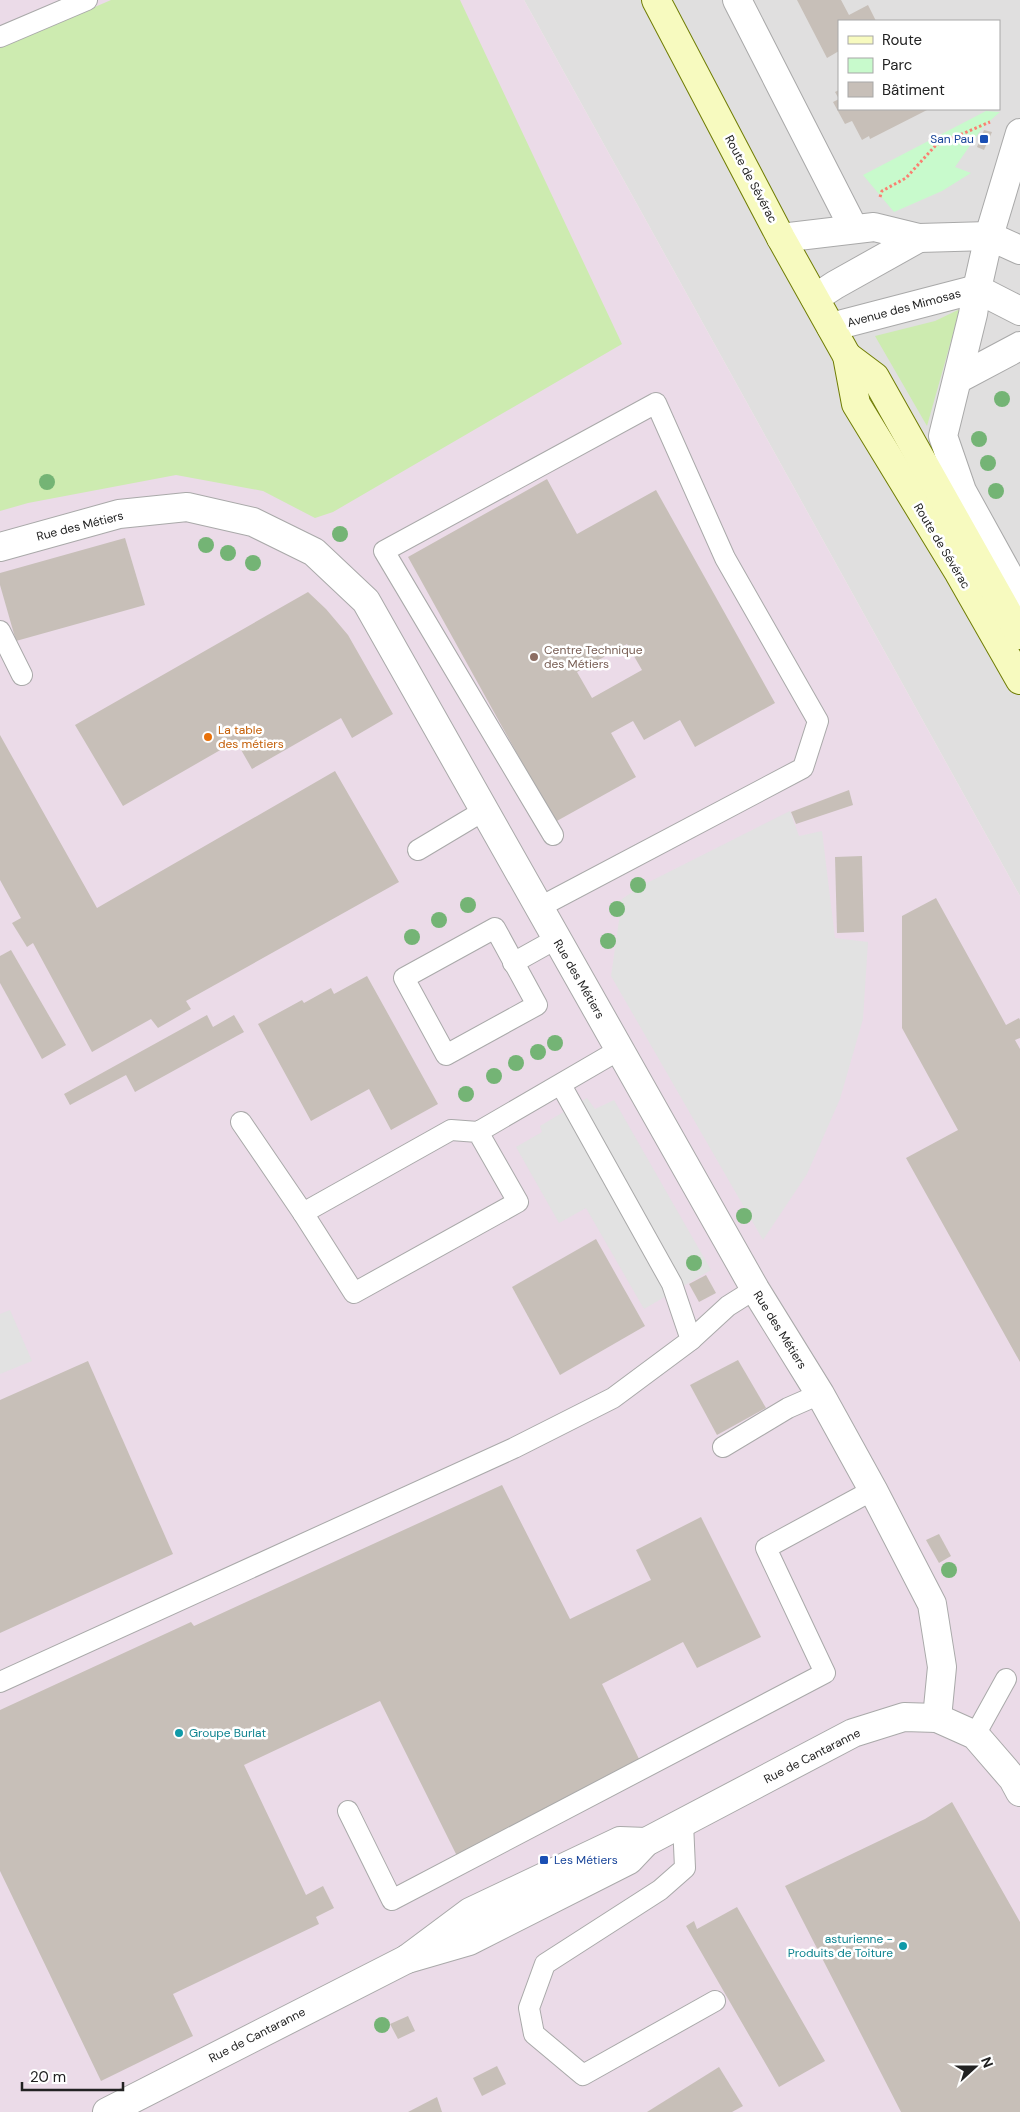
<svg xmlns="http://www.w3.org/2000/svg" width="1020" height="2112" viewBox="0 0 1020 2112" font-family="'DM Sans',sans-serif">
<rect width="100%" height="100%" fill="#f2efe9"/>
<path fill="#e0dfdf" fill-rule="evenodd" d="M524 0H1020V896ZM839 21H999V109H839Z"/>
<path fill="#ebdbe8" d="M0 0H524L1020 896V2112H0Z"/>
<g fill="#cdebb0">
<path d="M111 0H460L622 344 333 512 315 518 263 491 176 475 28 503 0 511V48Z"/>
<path d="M960 309 927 426 875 336 935 321Z"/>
</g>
<path fill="#c8facc" d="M986 111 1000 112 983 127 955 167 971 173 942 191 894 212 863 175Z"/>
<g fill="#e2e2e2">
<path d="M790 811 799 836 822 831 835 938 868 942 863 1019 840 1099 807 1174 763 1240 611 976 622 899 641 886Z"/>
<path d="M587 1098 595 1109 614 1100 711 1270 644 1309 586 1208 559 1223 516 1147 542 1132 540 1126Z"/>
<path d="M10 1310 32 1361 0 1374V1314Z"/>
</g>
<g fill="#c7bfb8" fill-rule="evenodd">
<path d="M797 0H841L849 15 868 5 876 21H839V51L827 58Z"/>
<path d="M839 90V109H929L870 139 869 136 862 140 852 121 845 124 833 102 839 99 835 92Z"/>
<path d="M984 130 992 132 984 150 977 147Z"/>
<path d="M547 479 577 534 656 490 775 703 695 747 680 720 644 740 633 721 611 733 636 777 555 822 408 557ZM627 644 642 670 592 698 577 672Z"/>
<path d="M125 538 145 605 16 641 0 585V573Z"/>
<path d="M308 592 326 609 348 635 393 714 352 738 341 718 252 769 236 741 123 806 75 725Z"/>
<path d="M0 735 97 908 335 771 399 882 186 1001 191 1009 158 1028 151 1019 92 1052 33 943 27 947 12 923 21 918 0 880Z"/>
<path d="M849 790 853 805 796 824 791 812Z"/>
<path d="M862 856 864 932 837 933 835 857Z"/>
<path d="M936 898 1006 1025 1019 1018 1020 1020V1038L1015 1040 1020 1049V1362L906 1158 958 1130 902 1028V916Z"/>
<path d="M11 950 66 1045 42 1059 0 983V956Z"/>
<path d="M367 976 438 1104 391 1130 369 1089 311 1121 258 1024 302 1000 304 1003 331 988 334 994Z"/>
<path d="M207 1015 213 1027 234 1015 244 1032 135 1092 126 1075 70 1105 64 1094Z"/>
<path d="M596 1239 645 1326 560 1375 512 1287Z"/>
<path d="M706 1275 716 1293 699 1302 689 1284Z"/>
<path d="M738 1360 766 1408 717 1435 690 1385Z"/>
<path d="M88 1361 173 1554 0 1633V1400Z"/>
<path d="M502 1485 570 1619 651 1580 636 1550 701 1517 761 1637 697 1668 683 1642 602 1684 642 1765 457 1856 380 1701 244 1765 306 1895 323 1886 334 1908 316 1917 319 1924 173 1994 193 2036 101 2081 0 1871V1710L191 1622 194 1626Z"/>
<path d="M939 1534 951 1556 939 1563 926 1540Z"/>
<path d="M952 1802 1020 1922V2112H901L785 1886 925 1819Z"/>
<path d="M737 1907 825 2061 779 2087 686 1926 694 1921 697 1929Z"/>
<path d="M408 2016 415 2031 398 2039 390 2024Z"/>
<path d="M497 2066 506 2084 482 2096 473 2078Z"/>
<path d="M719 2067 743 2106 732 2112H647Z"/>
<path d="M437 2097 442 2112H408Z"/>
</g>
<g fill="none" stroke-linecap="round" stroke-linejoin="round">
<defs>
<g id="lane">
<path d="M0 37 87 0"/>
<path d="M0 631 22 675"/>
<path d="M418 850 485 810"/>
<path d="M538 908 803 768 818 721 725 558 656 403 384 551 553 835"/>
<path d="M495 928 537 1005 446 1055 404 978Z"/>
<path d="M513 963 556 939"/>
<path d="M241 1122 303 1213"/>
<path d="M478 1132 451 1130 303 1213 354 1293 518 1202 478 1132 619 1050"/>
<path d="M691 1340 728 1306 755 1289"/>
<path d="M723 1447 788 1408 820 1394"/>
<path d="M0 1682 514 1448 613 1398 691 1340 672 1284 561 1085"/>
<path d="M975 1735 1006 1679"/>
<path d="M348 1811 392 1900 825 1673 766 1548 873 1490"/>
<path d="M683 1823 685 1868 660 1890 545 1964 529 2008 534 2034 583 2075 715 2001"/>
</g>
<g id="street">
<path d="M737 0 854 229"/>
<path d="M1020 133 989 236 977 289 973 314 943 436 962 491 1020 596"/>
<path d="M781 238 874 227 919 238 989 236 1020 250"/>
<path d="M977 289 1020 311"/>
<path d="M815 298 835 285 919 238"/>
<path d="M831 327 977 289"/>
<path d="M958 379 1020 346"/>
<path d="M0 547 119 514 187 507 253 522 314 552 366 601 755 1289 820 1394 873 1490 932 1604 942 1667 937 1718"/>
<path d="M407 1959 469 1941 629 1860 646 1842 853 1733 904 1717 937 1718 975 1735 1013 1779 1020 1792"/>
<path d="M107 2112 407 1959 470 1912 620 1841 646 1842"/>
</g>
<g id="secondary">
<path d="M656 0 781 238 847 356 856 404 959 573 1020 680"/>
<path d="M847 356 875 377 1020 635"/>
</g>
</defs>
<use href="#lane" stroke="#a9a9a9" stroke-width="22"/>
<use href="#street" stroke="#a9a9a9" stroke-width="30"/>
<use href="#secondary" stroke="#707d05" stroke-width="30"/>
<path stroke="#fa8072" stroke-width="3" stroke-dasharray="2.5 2.5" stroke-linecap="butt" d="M880 197 882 191 906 178 936 145 990 122"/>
<use href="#lane" stroke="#fff" stroke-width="20"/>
<use href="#street" stroke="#fff" stroke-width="28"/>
<use href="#secondary" stroke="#f7fabf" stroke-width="28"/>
</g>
<g fill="#74b475">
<circle cx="1002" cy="399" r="8"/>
<circle cx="979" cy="439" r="8"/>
<circle cx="988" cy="463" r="8"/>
<circle cx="47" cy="482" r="8"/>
<circle cx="996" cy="491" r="8"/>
<circle cx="340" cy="534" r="8"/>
<circle cx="206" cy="545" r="8"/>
<circle cx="228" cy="553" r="8"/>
<circle cx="253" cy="563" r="8"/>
<circle cx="638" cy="885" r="8"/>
<circle cx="468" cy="905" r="8"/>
<circle cx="617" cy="909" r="8"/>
<circle cx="439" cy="920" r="8"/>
<circle cx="412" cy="937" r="8"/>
<circle cx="608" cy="941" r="8"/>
<circle cx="555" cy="1043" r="8"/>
<circle cx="538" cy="1052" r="8"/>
<circle cx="516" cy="1063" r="8"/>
<circle cx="494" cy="1076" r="8"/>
<circle cx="466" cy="1094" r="8"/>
<circle cx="744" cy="1216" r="8"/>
<circle cx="694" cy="1263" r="8"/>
<circle cx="949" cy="1570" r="8"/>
<circle cx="382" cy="2025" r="8"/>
</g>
<g fill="#1a4fb4" stroke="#fff" stroke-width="2">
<rect x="979" y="134" width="10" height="10" rx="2.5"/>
<rect x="539" y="1855" width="10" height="10" rx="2.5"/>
</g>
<circle fill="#8d6e63" stroke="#fff" stroke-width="2" cx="534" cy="657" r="5"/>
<circle fill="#e8710a" stroke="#fff" stroke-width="2" cx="208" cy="737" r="5"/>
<g fill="#0f9aa8" stroke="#fff" stroke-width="2">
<circle cx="179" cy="1733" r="5"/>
<circle cx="903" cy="1946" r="5"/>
</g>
<g text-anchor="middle" stroke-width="5" stroke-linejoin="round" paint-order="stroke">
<g font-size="12" fill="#164399" stroke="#fff" text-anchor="end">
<text x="974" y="143">San Pau</text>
<text x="554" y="1864" text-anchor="start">Les Métiers</text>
</g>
<g font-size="12" fill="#222" stroke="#fff">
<text transform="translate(751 179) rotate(62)" y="4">Route de Sévérac</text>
<text transform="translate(904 308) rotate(-15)" y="4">Avenue des Mimosas</text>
<text transform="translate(80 526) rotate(-14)" y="4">Rue des Métiers</text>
<text transform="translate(942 546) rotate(59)" y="4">Route de Sévérac</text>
<text transform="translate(579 979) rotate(60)" y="4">Rue des Métiers</text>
<text transform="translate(780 1330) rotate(58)" y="4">Rue des Métiers</text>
<text transform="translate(812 1756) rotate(-27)" y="4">Rue de Cantaranne</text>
<text transform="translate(257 2035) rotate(-27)" y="4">Rue de Cantaranne</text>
</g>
<g font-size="12" fill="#785e54" stroke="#fff" text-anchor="start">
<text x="544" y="654">Centre Technique<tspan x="544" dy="14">des Métiers</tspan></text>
</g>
<g font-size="12" fill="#c56008" stroke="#fff" text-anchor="start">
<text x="218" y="734">La table<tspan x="218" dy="14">des métiers</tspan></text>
</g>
<g font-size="12" fill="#0d838f" stroke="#fff" text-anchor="start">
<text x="189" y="1737">Groupe Burlat</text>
<text x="893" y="1943" text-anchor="end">asturienne -<tspan x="893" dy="14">Produits de Toiture</tspan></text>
</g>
</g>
<rect x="838" y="20" width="162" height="90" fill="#ffffff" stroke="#a7a7a7"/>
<rect x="848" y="36" width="25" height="8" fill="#f7fabf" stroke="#a7a7a7"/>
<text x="882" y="45" font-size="15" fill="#222222">Route</text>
<rect x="848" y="58" width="25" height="15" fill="#c8facc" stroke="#a7a7a7"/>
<text x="882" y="70" font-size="15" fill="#222222">Parc</text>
<rect x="848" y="82" width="25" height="15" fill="#c7bfb8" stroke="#a7a7a7"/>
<text x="882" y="95" font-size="15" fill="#222222">Bâtiment</text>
<g transform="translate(975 2067) rotate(69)" stroke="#ffffff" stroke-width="4" paint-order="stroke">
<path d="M0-4L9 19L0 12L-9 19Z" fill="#222222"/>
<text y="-8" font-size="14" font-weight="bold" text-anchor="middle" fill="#222222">N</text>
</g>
<path d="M22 2082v8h101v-8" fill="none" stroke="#222222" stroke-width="2.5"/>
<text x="30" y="2082" font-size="15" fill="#222222" stroke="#ffffff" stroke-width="4" paint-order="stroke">20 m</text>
</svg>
